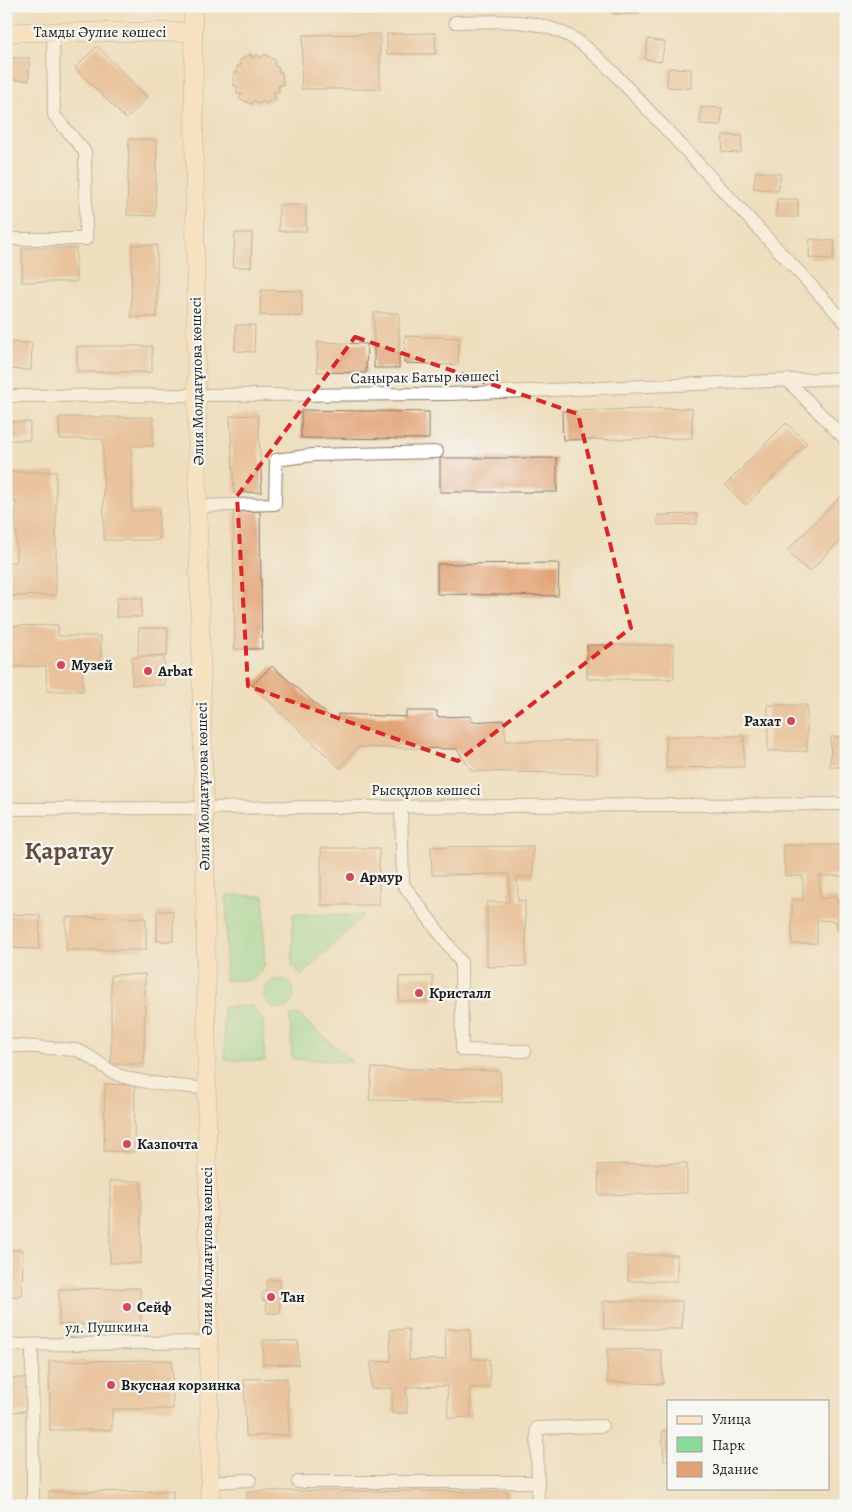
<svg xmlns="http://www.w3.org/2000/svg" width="852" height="1512" viewBox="0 0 852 1512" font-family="Alegreya,serif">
<rect width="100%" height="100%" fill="#f6f6f2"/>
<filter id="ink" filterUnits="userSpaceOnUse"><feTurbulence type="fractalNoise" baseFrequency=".02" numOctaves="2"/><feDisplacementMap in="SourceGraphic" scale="10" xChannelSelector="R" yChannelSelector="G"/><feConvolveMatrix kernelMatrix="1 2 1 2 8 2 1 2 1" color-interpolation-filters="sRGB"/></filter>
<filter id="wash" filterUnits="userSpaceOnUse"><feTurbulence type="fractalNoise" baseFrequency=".0096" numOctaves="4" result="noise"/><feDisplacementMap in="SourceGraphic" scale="20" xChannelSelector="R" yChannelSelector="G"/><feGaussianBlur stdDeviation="1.12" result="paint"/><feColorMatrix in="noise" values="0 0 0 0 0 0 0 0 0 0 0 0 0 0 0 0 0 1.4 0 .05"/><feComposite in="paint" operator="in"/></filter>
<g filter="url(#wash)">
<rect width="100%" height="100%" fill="#eedebe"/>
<g fill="#8bdb9b" stroke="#547c5c">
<path d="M227 895 264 896V967L252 980H225Z"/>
<path d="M293 914 364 915 302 975 292 966Z"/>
<circle cx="279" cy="994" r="15"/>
<path d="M252 1006 263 1021 265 1061 225 1060 223 1007Z"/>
<path d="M298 1014 352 1062 292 1059 290 1017Z"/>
</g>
<g id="blocks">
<g fill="#e2a275">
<rect x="614" y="6" width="25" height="8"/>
<path d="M435 33 436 54H387V34Z"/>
<path d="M380 34V89H301L303 35Z"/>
<path d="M648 39 665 42 661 62 645 59Z"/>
<path d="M97 46 148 98 126 119 75 68Z"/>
<path d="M251 54 252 58 257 55 261 58 264 54 276 61 274 65 279 68 278 72H282L283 85 278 86 279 91 273 93 276 98 265 104 263 101 258 104 254 100 252 104 239 99 242 94H237V86H234V73H237V66H241L239 61Z"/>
<rect x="6" y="58" width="23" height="22"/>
<path d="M668 68 691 69V88L667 87Z"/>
<path d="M701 107 722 108 721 125 700 124Z"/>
<path d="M723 135 742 136 741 153 722 152Z"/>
<path d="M129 139 157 140 155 216 127 215Z"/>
<path d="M756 171 781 174 778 191 753 188Z"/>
<path d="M777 199H798V217H776Z"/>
<rect x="279" y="205" width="27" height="26"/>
<path d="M235 233H252L251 267H233Z"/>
<path d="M810 239 835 241 833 259 809 258Z"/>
<path d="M132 245H157V317H131Z"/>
<rect x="22" y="248" width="54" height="34"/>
<path d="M261 290 302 291V316L260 315Z"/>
<rect x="374" y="313" width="25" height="55"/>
<path d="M236 325H255L254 352 235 351Z"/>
<path d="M405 336 459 338 458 365 404 363Z"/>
<path d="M6 342 32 343 31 370 6 369Z"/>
<path d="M318 342 367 344 366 373 317 372Z"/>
<rect x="77" y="346" width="75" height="26"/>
<path d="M692 408V438L563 440 562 411Z"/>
<path d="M301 410 429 412V439L301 438Z"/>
<path d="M258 415 262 492 234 493 230 416Z"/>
<path d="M59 417H153V446H132V511L159 510V540H104L103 439H60Z"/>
<rect x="6" y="422" width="24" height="18"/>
<path d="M786 423 807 443 746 505 725 485Z"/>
<rect x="440" y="458" width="117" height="34"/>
<path d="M6 472H56V595L6 596V562H16V501H6Z"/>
<path d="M846 491V534L809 572 787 551Z"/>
<path d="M260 511 262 649H235L233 512Z"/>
<path d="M697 514V524L658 525V515Z"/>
<path d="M559 563 558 596 437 594V564Z"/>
<path d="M117 597 142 598 141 617H116Z"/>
<path d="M58 625V636H101V663H83V691H47L46 666 6 667V626Z"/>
<path d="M139 628H168L167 656 138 655Z"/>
<rect x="587" y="645" width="87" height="34"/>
<path d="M132 657H164L165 685H132Z"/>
<path d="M272 666 337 723 338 714 406 717V711H437V717L471 716V722L504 720 506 741H597V774L472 771 457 749 357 747 340 768 252 685Z"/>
<rect x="768" y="705" width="39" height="46"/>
<path d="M666 736H744V767L666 768Z"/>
<path d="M831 737H846V767H830Z"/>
<path d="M783 845H846V876H819L820 899 837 897 838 905H846V930H837L836 921 817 920V943L792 944V900H803V876H785Z"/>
<path d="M533 846V877H517L518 901 525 900 526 966 487 967V902H509V874L432 875 431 847Z"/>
<rect x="321" y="848" width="58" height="57"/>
<rect x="157" y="911" width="16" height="30"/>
<path d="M6 914 40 915 39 949 6 948Z"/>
<path d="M66 917 146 918V950H66Z"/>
<path d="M145 974 144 1064H111V975Z"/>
<path d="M433 976V1001H399V977Z"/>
<path d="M372 1068 500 1071 502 1102 369 1100Z"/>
<path d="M105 1084 135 1085 134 1152 104 1151Z"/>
<path d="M687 1163V1193L599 1195 598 1165Z"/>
<rect x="110" y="1181" width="31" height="82"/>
<path d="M6 1250H23L22 1296H6Z"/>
<rect x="628" y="1255" width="49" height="26"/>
<path d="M267 1280H280V1313H267L266 1301 262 1300V1294L266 1291Z"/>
<path d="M140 1288 141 1324 59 1325V1289Z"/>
<path d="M603 1301H682V1329H604Z"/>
<path d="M409 1329V1360L446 1359 445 1329H470L471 1359H489L490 1387 470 1388 471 1417 448 1418 447 1386 407 1387V1413H392V1388L371 1389V1362L391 1361 390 1330Z"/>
<path d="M263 1340 298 1341V1365L263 1364Z"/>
<path d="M607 1349 661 1350 663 1384 607 1382Z"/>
<path d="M172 1360 173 1409H112V1430H50L49 1361Z"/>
<path d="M6 1378H28L29 1411 6 1412Z"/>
<path d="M287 1378 289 1435 246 1436 244 1379Z"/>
<path d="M662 1431H668V1461H664Z"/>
<path d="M173 1491V1506H49V1492Z"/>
<rect x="247" y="1491" width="261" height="15"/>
</g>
</g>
</g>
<g filter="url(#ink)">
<use href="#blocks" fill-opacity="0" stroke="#857d6d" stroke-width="1"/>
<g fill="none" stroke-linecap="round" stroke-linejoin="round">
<defs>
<g id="street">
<path d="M455 22C490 21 530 18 563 33 582 41 597 57 612 71L846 323"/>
<path d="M6 239H86L85 152 54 115 53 32"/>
<path d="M788 381 846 440"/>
<path d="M6 396 450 394 845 378 846 373"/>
<path d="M198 506 275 504 276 460 313 455 437 452"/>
<path d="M401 807 403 884 461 962 462 1050 525 1051"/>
<path d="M6 809 846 804"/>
<path d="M6 1045 76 1050C92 1055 103 1069 119 1075 146 1085 178 1085 206 1089"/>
<path d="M6 1345 208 1342"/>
<path d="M32 1345 33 1506"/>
<path d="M210 1482 250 1480"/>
<path d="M298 1482H538"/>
<path d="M538 1506 537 1428 602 1426"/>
</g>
<g id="secondary">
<path d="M193 6 198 525 205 849 210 1506"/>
<path d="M6 32H193"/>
</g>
</defs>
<use href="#street" stroke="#857d6d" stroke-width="14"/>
<use href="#secondary" stroke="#857d6d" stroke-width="19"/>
<use href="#street" stroke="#fff" stroke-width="12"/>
<use href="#secondary" stroke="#ffe4c6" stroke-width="18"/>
</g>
</g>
<path d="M0 0H852V1512H0ZM355 337 578 414 631 628 458 761 248 686 237 496Z" fill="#eedebe" fill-opacity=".55" fill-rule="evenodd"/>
<path fill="none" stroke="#d62828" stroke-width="4" stroke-dasharray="10 6" stroke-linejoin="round" d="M355 337 578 414 631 628 458 761 248 686 237 496Z"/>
<g fill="#d1495b" stroke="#f6f6f2" stroke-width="2">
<circle cx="61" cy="665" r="5"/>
<circle cx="148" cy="671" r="5"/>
<circle cx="791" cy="721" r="5"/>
<circle cx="350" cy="877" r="5"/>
<circle cx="419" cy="993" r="5"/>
<circle cx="127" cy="1144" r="5"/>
<circle cx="271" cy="1297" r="5"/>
<circle cx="127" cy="1307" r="5"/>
<circle cx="111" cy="1385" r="5"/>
</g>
<g text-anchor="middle" stroke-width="4.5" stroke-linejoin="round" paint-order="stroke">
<g font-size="15" fill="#1c1c1c" stroke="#f6f6f2">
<text x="100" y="37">Тамды Әулие көшесі</text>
<text transform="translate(425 377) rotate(-1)" y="5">Саңырак Батыр көшесі</text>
<text transform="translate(197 381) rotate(-91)" y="5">Әлия Молдағұлова көшесі</text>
<text transform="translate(203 786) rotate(-91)" y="5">Әлия Молдағұлова көшесі</text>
<text x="426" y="795">Рысқұлов көшесі</text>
<text transform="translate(207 1251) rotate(-90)" y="5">Әлия Молдағұлова көшесі</text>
<text transform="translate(107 1327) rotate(-1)" y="5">ул. Пушкина</text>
</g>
<g font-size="15" font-weight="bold" fill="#1c1c1c" stroke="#f6f6f2" text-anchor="start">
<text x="71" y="670">Музей</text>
<text x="158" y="676">Arbat</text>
<text x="781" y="726" text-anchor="end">Рахат</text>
<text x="360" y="882">Армур</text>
<text x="429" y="998">Кристалл</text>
<text x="137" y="1149">Казпочта</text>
<text x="281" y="1302">Тан</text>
<text x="137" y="1312">Сейф</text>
<text x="121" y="1390">Вкусная корзинка</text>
</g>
<g font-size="25" font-weight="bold" fill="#614b3b" stroke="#f6f6f2">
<text x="69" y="859">Қаратау</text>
</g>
</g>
<rect width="852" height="1512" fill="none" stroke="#f6f6f2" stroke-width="25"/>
<rect x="667" y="1400" width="162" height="90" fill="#f6f6f2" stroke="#9f9f9c"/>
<rect x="677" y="1416" width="25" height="8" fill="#ffe4c6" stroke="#9f9f9c"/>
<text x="712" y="1424" font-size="15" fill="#1c1c1c">Улица</text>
<rect x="677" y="1437" width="25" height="15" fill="#8bdb9b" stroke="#9f9f9c"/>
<text x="712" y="1450" font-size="15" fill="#1c1c1c">Парк</text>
<rect x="677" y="1462" width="25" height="15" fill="#e2a275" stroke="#9f9f9c"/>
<text x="712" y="1474" font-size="15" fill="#1c1c1c">Здание</text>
</svg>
